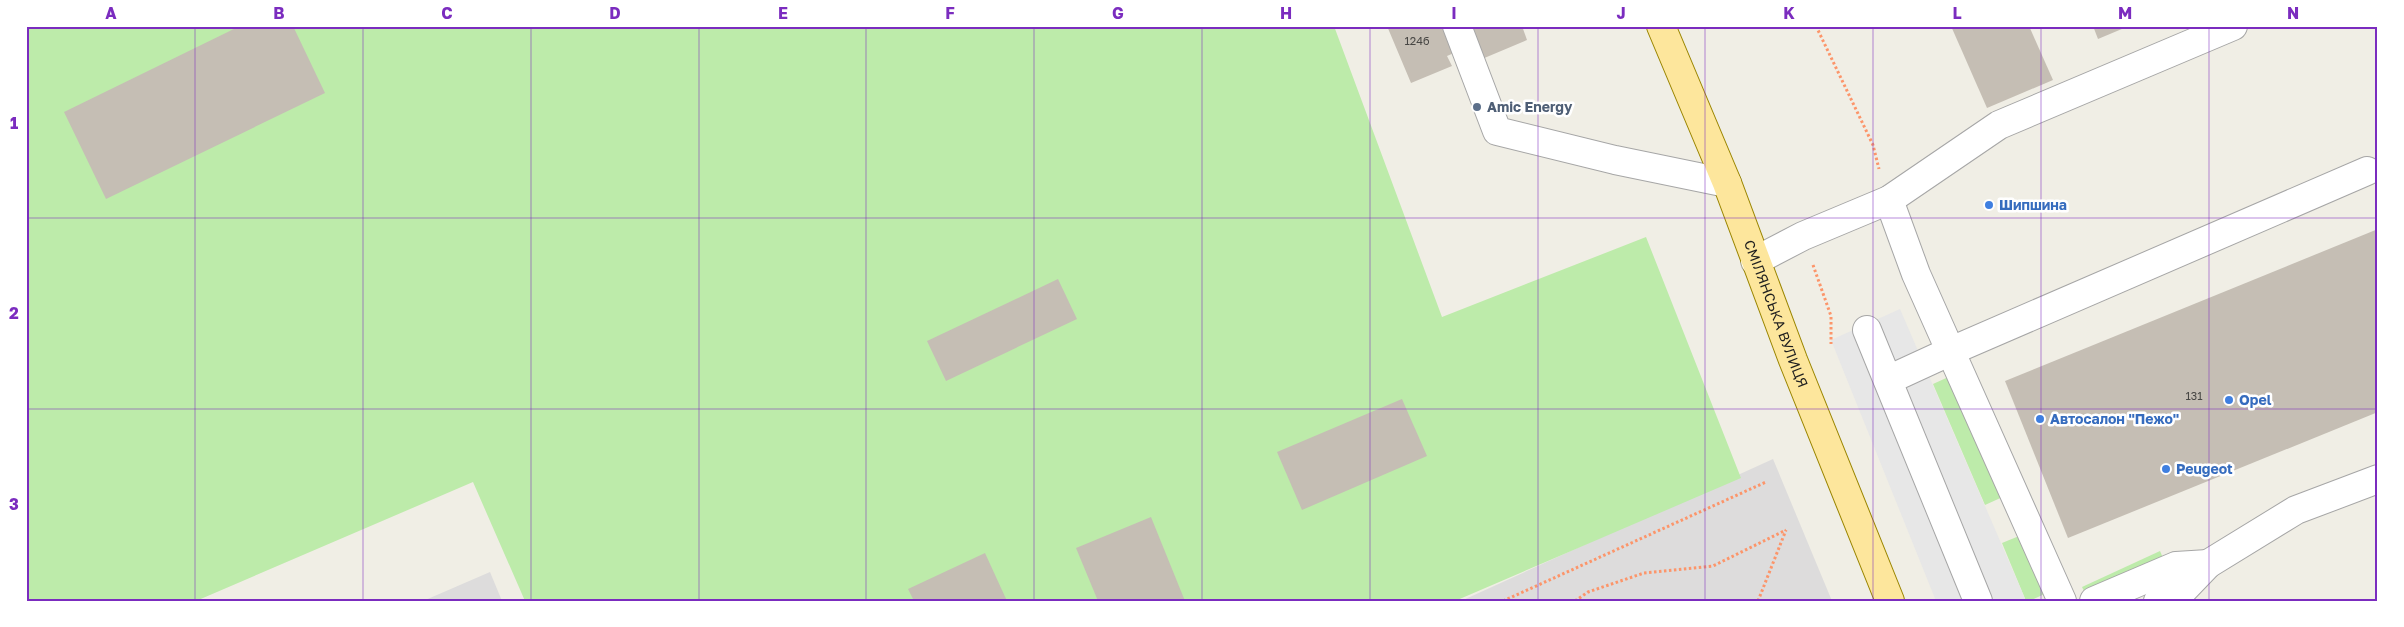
<svg xmlns="http://www.w3.org/2000/svg" width="2404" height="627" viewBox="0 0 2404 627" font-family="'Golos Text',sans-serif">
<rect width="100%" height="100%" fill="#f0eee5"/>
<g fill="#dddcdc">
<path d="M1773 459 1832 601H1461Z"/>
<path d="M490 572 502 601H423Z"/>
</g>
<g fill="#bdebaa">
<path d="M26 26H1334L1442 317 1646 237 1741 478 1455 601H525L473 482 196 601H26Z"/>
<path d="M1955 374 2007 495 1985 505 1933 384Z"/>
<path d="M2024 534 2049 592 2029 601H2026L2002 543Z"/>
<path d="M2160 551 2163 558 2085 593 2082 587Z"/>
</g>
<path fill="#e7e7e7" d="M1900 309 2026 601H1936L1831 340Z"/>
<g fill="#c5beb4">
<path d="M240 26H293L325 93 106 199 64 112Z"/>
<path d="M1387 26H1522L1527 40 1482 59 1475 44 1447 56 1452 66 1411 83Z"/>
<path d="M1951 26H2029L2053 80 1987 108Z"/>
<path d="M2093 26H2129L2098 39Z"/>
<path d="M2378 229V412L2068 538 2005 381Z"/>
<path d="M1058 279 1077 319 946 381 927 341Z"/>
<path d="M1402 399 1427 456 1302 510 1277 452Z"/>
<path d="M1151 517 1185 601H1098L1076 548Z"/>
<path d="M985 553 1007 601H914L908 589Z"/>
</g>
<g fill="none" stroke-linecap="round" stroke-linejoin="round">
<defs>
<g id="minor">
<path d="M1457 26 1497 131 1615 160 1727 183"/>
<path d="M1889 200 1916 274 2062 601"/>
<path d="M1755 261 1803 236 1889 200 1999 125 2233 26"/>
<path d="M1867 330 1978 601"/>
<path d="M1888 380 1951 351 2367 171"/>
<path d="M2094 601 2176 566 2208 564"/>
<path d="M2158 601 2183 590 2208 564 2296 510 2378 479"/>
</g>
<g id="major">
<path id="s1" d="M1661 26 1727 183 1793 360 1890 601"/>
</g>
</defs>
<use href="#minor" stroke="#a6a6a6" stroke-width="30"/>
<use href="#major" stroke="#9a8500" stroke-width="30"/>
<g stroke="#fc956a" stroke-width="3" stroke-dasharray="2.5 2.5" stroke-linecap="butt">
<path d="M1816 26 1873 145 1879 169"/>
<path d="M1813 265 1831 316V344"/>
<path d="M1503 601 1766 482"/>
<path d="M1575 601 1588 592 1644 573 1713 566 1786 530"/>
<path d="M1758 601 1786 530"/>
</g>
<use href="#minor" stroke="#fff" stroke-width="28"/>
<use href="#major" stroke="#fde69c" stroke-width="28"/>
</g>
<path fill="none" stroke="#7b2cbf" stroke-width="1" stroke-opacity="0.55" d="M195 26V601M363 26V601M531 26V601M699 26V601M866 26V601M1034 26V601M1202 26V601M1370 26V601M1538 26V601M1705 26V601M1873 26V601M2041 26V601M2209 26V601M26 218H2378M26 409H2378"/>
<circle fill="#5c6f8a" stroke="#fff" stroke-width="2" cx="1477" cy="107" r="5"/>
<g fill="#3f7fe0" stroke="#fff" stroke-width="2">
<circle cx="1989" cy="205" r="5"/>
<circle cx="2229" cy="400" r="5"/>
<circle cx="2040" cy="419" r="5"/>
<circle cx="2166" cy="469" r="5"/>
</g>
<g text-anchor="middle" stroke-width="5" stroke-linejoin="round" paint-order="stroke">
<g font-size="11" fill="#484744">
<text x="1417" y="45">124б</text>
<text x="2194" y="400">131</text>
</g>
<g font-size="14" font-weight="bold" fill="#4e5e75" stroke="#fff" text-anchor="start">
<text x="1487" y="112">Amic Energy</text>
</g>
<g font-size="14" font-weight="bold" fill="#366cbe" stroke="#fff" text-anchor="start">
<text x="1999" y="210">Шипшина</text>
<text x="2239" y="405">Opel</text>
<text x="2050" y="424">Автосалон "Пежо"</text>
<text x="2176" y="474">Peugeot</text>
</g>
<g font-size="14" fill="#1f1f1f" stroke="#fff">
<text dy="5" stroke="none"><textPath href="#s1" startOffset="310">СМІЛЯНСЬКА ВУЛИЦЯ</textPath></text>
</g>
</g>
<rect width="2404" height="627" fill="none" stroke="#ffffff" stroke-width="55"/>
<rect x="28" y="28" width="2348" height="572" fill="none" stroke="#7b2cbf" stroke-width="2"/>
<g font-size="16" text-anchor="middle" font-weight="bold" fill="#7b2cbf">
<text x="111" y="19">A</text>
<text x="279" y="19">B</text>
<text x="447" y="19">C</text>
<text x="615" y="19">D</text>
<text x="783" y="19">E</text>
<text x="950" y="19">F</text>
<text x="1118" y="19">G</text>
<text x="1286" y="19">H</text>
<text x="1454" y="19">I</text>
<text x="1621" y="19">J</text>
<text x="1789" y="19">K</text>
<text x="1957" y="19">L</text>
<text x="2125" y="19">M</text>
<text x="2293" y="19">N</text>
<text x="14" y="129">1</text>
<text x="14" y="319">2</text>
<text x="14" y="510">3</text>
</g>
</svg>
